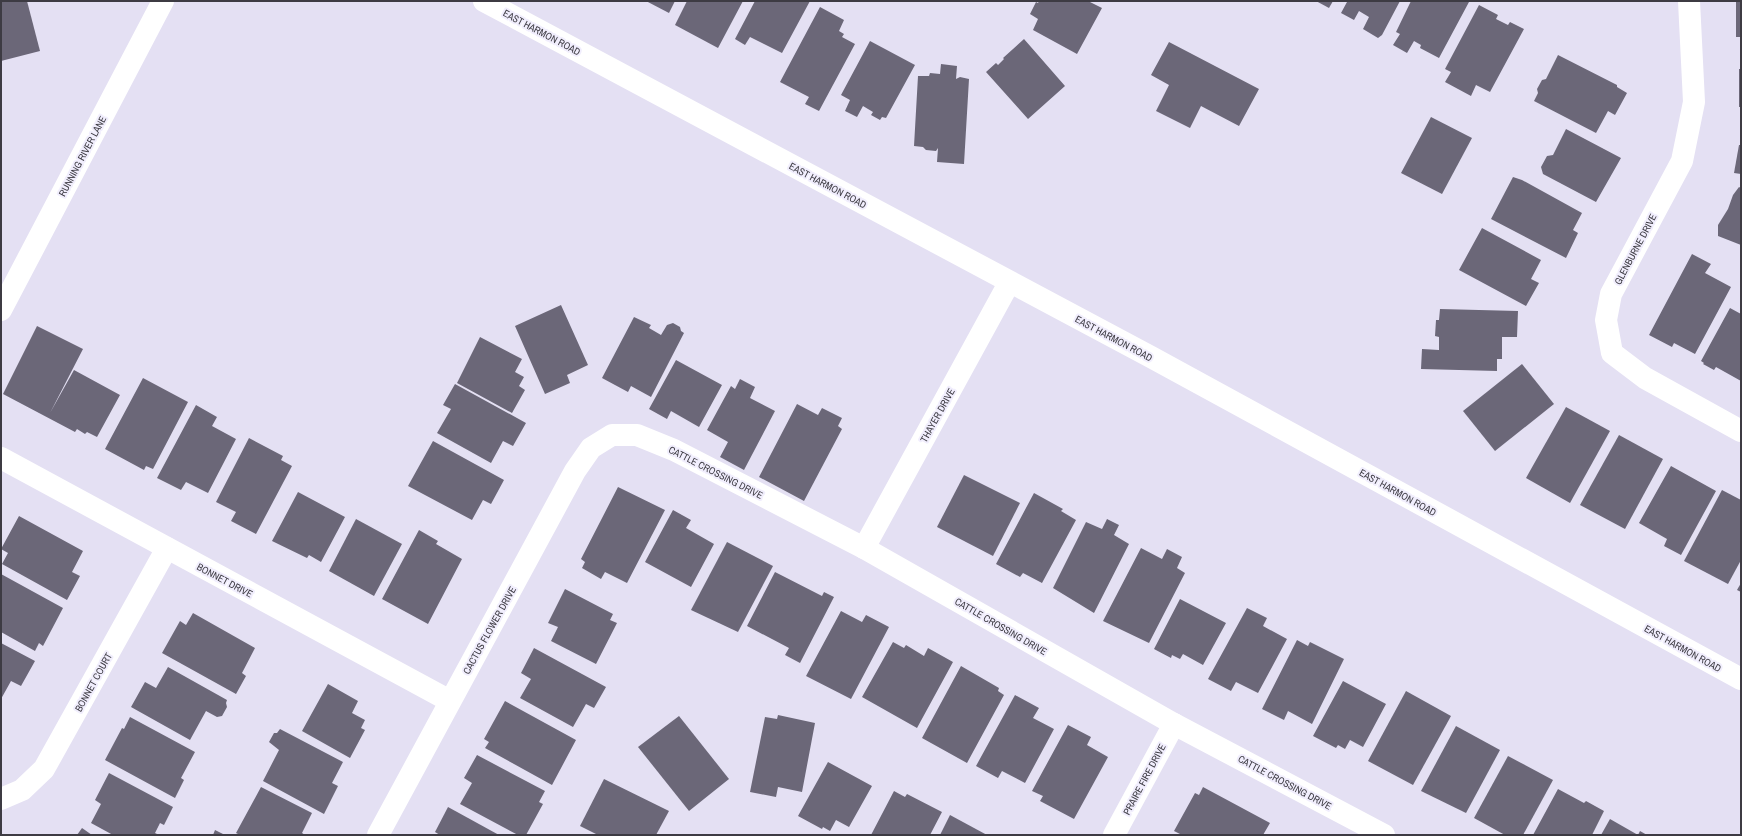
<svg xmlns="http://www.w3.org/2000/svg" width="1742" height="836" viewBox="0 0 1742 836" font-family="'Archivo Narrow',sans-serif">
<rect width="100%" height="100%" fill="#e4e0f3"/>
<g fill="#6b6778">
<path d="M1 1H27L40 51 1 61Z"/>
<path d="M646 1H675L669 13Z"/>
<path d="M687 1H743L718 48 675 25Z"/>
<path d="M755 1H810L782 53 750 37 745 45 735 39Z"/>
<path d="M1039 1H1088L1102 8 1077 54 1033 30 1038 19 1030 14 1036 2 1038 3Z"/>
<path d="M1316 1H1333L1329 8Z"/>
<path d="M1345 1H1400L1382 35 1378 38 1363 29 1369 17 1359 11 1354 20 1341 13 1347 2Z"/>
<path d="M1411 1 1469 2 1439 58 1420 48 1421 45 1414 41 1407 53 1393 45 1400 34 1396 32Z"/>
<rect x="1736" y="1" width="5" height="36"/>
<path d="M1479 5 1498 15 1496 19 1508 25 1510 22 1524 29 1490 92 1476 85 1471 96 1445 82 1451 72 1445 69Z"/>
<path d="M820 7 844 20 839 31 844 34 842 37 855 44 819 111 805 104 809 97 780 82Z"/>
<path d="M1024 39 1065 86 1028 119 986 72 996 63 998 65 1004 59 1003 58Z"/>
<path d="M870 41 915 65 886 118 882 117 880 120 871 115 873 112 863 106 857 117 845 111 850 100 841 95Z"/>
<path d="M1169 42 1259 89 1239 126 1201 106 1190 128 1156 111 1169 85 1151 75Z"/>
<path d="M1558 55 1617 85V87L1627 93 1615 115 1608 111 1596 133 1534 101 1538 93 1537 89 1542 80 1546 79Z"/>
<path d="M941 64 957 66 956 79 960 77 969 79 964 164 937 162 938 148 936 151 926 150 923 147 914 146 918 76H929L930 73 940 74Z"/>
<rect x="1739" y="69" width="2" height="38"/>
<path d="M1431 117 1472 138 1442 194 1401 173Z"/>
<path d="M1566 129 1621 158 1596 202 1543 174 1541 167 1547 156 1553 155Z"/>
<path d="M1739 145H1741V174L1734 173Z"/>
<path d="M1513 177 1522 180 1582 213 1573 230 1578 233 1566 258 1491 219Z"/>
<path d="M1739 187 1741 188V245L1718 236V225L1728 209 1733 195Z"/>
<path d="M1482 228 1541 260 1531 279 1539 283 1526 306 1459 270Z"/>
<path d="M1692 254 1711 264 1705 273 1731 287 1695 354 1674 343 1672 347 1649 335Z"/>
<path d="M561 305 588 365 567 375 570 383 545 394 515 326Z"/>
<path d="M1730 308 1741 314V381L1716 367 1714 370 1703 364 1704 363 1701 361Z"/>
<path d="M1440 309 1518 311 1517 337H1502V359H1497V371L1421 369 1422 349 1439 350V337L1435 336 1436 320H1439Z"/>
<path d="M634 317 651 325 649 328 661 335 667 325 673 323 680 327 681 331 684 333 651 397 631 386 628 392 602 378Z"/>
<path d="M37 326 83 349 50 413 74 370 120 395 97 437 87 432 85 434 77 429 75 432 3 394Z"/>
<path d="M480 337 522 359 515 372 524 377 519 386 525 390 512 413 457 383Z"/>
<path d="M676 360 722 385 699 427 671 411 667 419 649 409Z"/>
<path d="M1522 364 1554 404 1495 451 1463 411Z"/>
<path d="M143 378 188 402 153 469 146 466 144 470 105 449Z"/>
<path d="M740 379 755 387 750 398 775 411 744 470 720 457 728 442 707 430 731 386 735 389Z"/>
<path d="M455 384 526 423 513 446 503 441 491 463 437 433 451 409 443 405Z"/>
<path d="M797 404 818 415 822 408 842 418 838 426 842 429 804 501 759 477Z"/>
<path d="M196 405 217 417 212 426 236 439 208 493 186 482 181 490 157 478Z"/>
<path d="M1566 407 1610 431 1570 503 1526 478Z"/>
<path d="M1619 435 1663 459 1625 529 1580 505Z"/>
<path d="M249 438 283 456 281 460 292 466 256 534 231 521 236 512 216 502Z"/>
<path d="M433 441 504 480 491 504 483 500 472 520 408 486Z"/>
<path d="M1671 466 1716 491 1681 555 1664 546 1667 539 1639 523Z"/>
<path d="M964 475 1020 503 993 556 937 527Z"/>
<path d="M618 487 665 510 627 583 605 572 601 579 582 568 585 562 581 559Z"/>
<path d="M1722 490 1741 500V560L1728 584 1684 561Z"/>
<path d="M298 492 345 517 321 562 309 555 307 558 272 541Z"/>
<path d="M1034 493 1063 509 1061 511 1076 520 1042 583 1023 573 1020 577 996 564Z"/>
<path d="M673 510 691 520 686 528 714 544 691 587 645 562Z"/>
<path d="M19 516 83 551 72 572 80 576 67 600 2 564 8 553 1 549Z"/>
<path d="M356 519 402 544 374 596 329 571Z"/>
<path d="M1107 519 1119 525 1114 535 1129 544 1094 613 1053 588 1086 522 1102 529Z"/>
<path d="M419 530 438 541 436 544 462 559 428 624 382 599Z"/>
<path d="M727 542 773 566 738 632 691 610Z"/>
<path d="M1141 548 1162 559 1167 549 1182 557 1177 568 1185 573 1149 643 1103 621Z"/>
<path d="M775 572 822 596 824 592 834 597 800 663 785 655 789 648 747 626Z"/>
<path d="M1 574 63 608 43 646 39 643 35 651 1 632Z"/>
<path d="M1741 583V592L1737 590Z"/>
<path d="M565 589 613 614 610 620 617 623 596 664 551 641 558 627 548 623Z"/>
<path d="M1180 599 1226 623 1203 665 1183 654 1180 659 1172 655 1171 658 1154 649Z"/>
<path d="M1247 608 1267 618 1263 626 1287 639 1258 693 1236 682 1231 691 1208 679Z"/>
<path d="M841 611 862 622 866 615 889 627 851 699 806 676Z"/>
<path d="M193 613 255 648 242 673 246 676 236 694 162 653 180 621 186 625Z"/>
<path d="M1297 640 1308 646 1310 642 1344 659 1312 724 1288 711 1284 720 1262 709Z"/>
<path d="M893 642 904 648 906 645 924 656 928 648 953 662 917 728 862 697Z"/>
<path d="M1 643 35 661 21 686 11 681 1 699Z"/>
<path d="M534 648 606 687 594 708 586 704 573 727 520 698 531 679 521 673Z"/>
<path d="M961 666 999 688 998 691 1004 695 967 763 922 738Z"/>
<path d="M168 667 227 700 226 703 227 707 222 716 217 717 206 711 190 740 131 707 145 682 156 688Z"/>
<path d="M1343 681 1386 704 1363 747 1350 740 1345 749 1338 745 1336 748 1313 736Z"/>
<path d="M328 684 358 701 352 713 365 720 361 728 365 730 350 758 302 731Z"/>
<path d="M1406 691 1451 716 1413 785 1368 761Z"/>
<path d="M1015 695 1039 708 1033 718 1054 729 1025 783 1002 771 998 778 976 766Z"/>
<path d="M505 701 576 740 552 785 485 748 489 742 484 739Z"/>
<path d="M778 715 815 723 802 792 778 787 776 797 750 792 765 717 777 719Z"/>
<path d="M679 716 729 779 689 811 638 747Z"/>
<path d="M130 717 195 752 181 778 184 780 175 798 105 760 122 728 124 729Z"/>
<path d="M1068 725 1091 737 1087 745 1108 757 1074 819 1040 801 1043 796 1032 791Z"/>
<path d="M1456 726 1500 750 1466 813 1421 791Z"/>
<path d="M280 729 343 762 332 783 338 786 324 814 263 781 279 750 269 742 274 733H277Z"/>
<path d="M477 755 545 791 539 802 543 804 526 835H518L460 804 472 783 464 778Z"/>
<path d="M1508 756 1553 780 1523 835H1505L1474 818Z"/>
<path d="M828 762 872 786 849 827 836 820 830 831 823 827 822 829 798 816Z"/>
<path d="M109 773 173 807 164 825 160 823 155 833 159 835H113L91 823 101 804 95 800Z"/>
<path d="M604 779 669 811 656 835H598L580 826Z"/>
<path d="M261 787 312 813 302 833 305 835H240L236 833Z"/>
<path d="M1203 787 1270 823 1263 835H1182L1174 831 1195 793 1199 795Z"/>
<path d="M1558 789 1584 803 1586 801 1604 811 1592 835H1533Z"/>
<path d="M894 791 905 797 907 794 942 812 930 835H871Z"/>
<path d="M448 807 499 835H440L435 832Z"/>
<path d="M950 815 987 835H940Z"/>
<path d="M1610 819 1638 835 1640 831 1647 835H1601Z"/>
<path d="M82 828 92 835H77Z"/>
<path d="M215 830 225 835H213Z"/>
</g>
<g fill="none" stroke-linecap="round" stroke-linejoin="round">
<g stroke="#fff" stroke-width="22">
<path d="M1689 1 1694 102 1682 161 1611 294 1606 320 1612 353 1645 378 1741 431"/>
<path d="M1 310 163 1"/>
<path d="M1 458 450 701"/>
<path d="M864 548 1009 283"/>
<path d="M1 799 22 790 44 769 167 548"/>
<path d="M378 835 575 471 591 448 612 435H637L674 450 864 548 1174 724 1384 835"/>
<path d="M1114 835 1174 724"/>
</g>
<path stroke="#fff" stroke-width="22" d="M484 1 1151 357 1741 679"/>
</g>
<g text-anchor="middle" stroke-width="4" stroke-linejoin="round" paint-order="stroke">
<g font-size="10" fill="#3d3b43" stroke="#f1eefd">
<text transform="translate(542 32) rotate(28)" y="4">EAST HARMON ROAD</text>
<text transform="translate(82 156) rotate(-62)" y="4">RUNNING RIVER LANE</text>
<text transform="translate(828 185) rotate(28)" y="4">EAST HARMON ROAD</text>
<text transform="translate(1635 249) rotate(-62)" y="4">GLENBURNE DRIVE</text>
<text transform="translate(1114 338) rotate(28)" y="4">EAST HARMON ROAD</text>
<text transform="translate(937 415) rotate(-61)" y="4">THAYER DRIVE</text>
<text transform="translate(716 472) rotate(27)" y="4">CATTLE CROSSING DRIVE</text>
<text transform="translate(1398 492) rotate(29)" y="4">EAST HARMON ROAD</text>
<text transform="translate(225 580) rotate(28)" y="4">BONNET DRIVE</text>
<text transform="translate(1001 626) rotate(30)" y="4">CATTLE CROSSING DRIVE</text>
<text transform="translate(489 630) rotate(-61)" y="4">CACTUS FLOWER DRIVE</text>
<text transform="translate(1683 648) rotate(29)" y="4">EAST HARMON ROAD</text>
<text transform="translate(93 682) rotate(-61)" y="4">BONNET COURT</text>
<text transform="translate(1144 779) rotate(-62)" y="4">PRAIRE FIRE DRIVE</text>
<text transform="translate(1285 782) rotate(28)" y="4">CATTLE CROSSING DRIVE</text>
</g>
</g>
<rect width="1742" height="836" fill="none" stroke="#3d3b43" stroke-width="4"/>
</svg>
